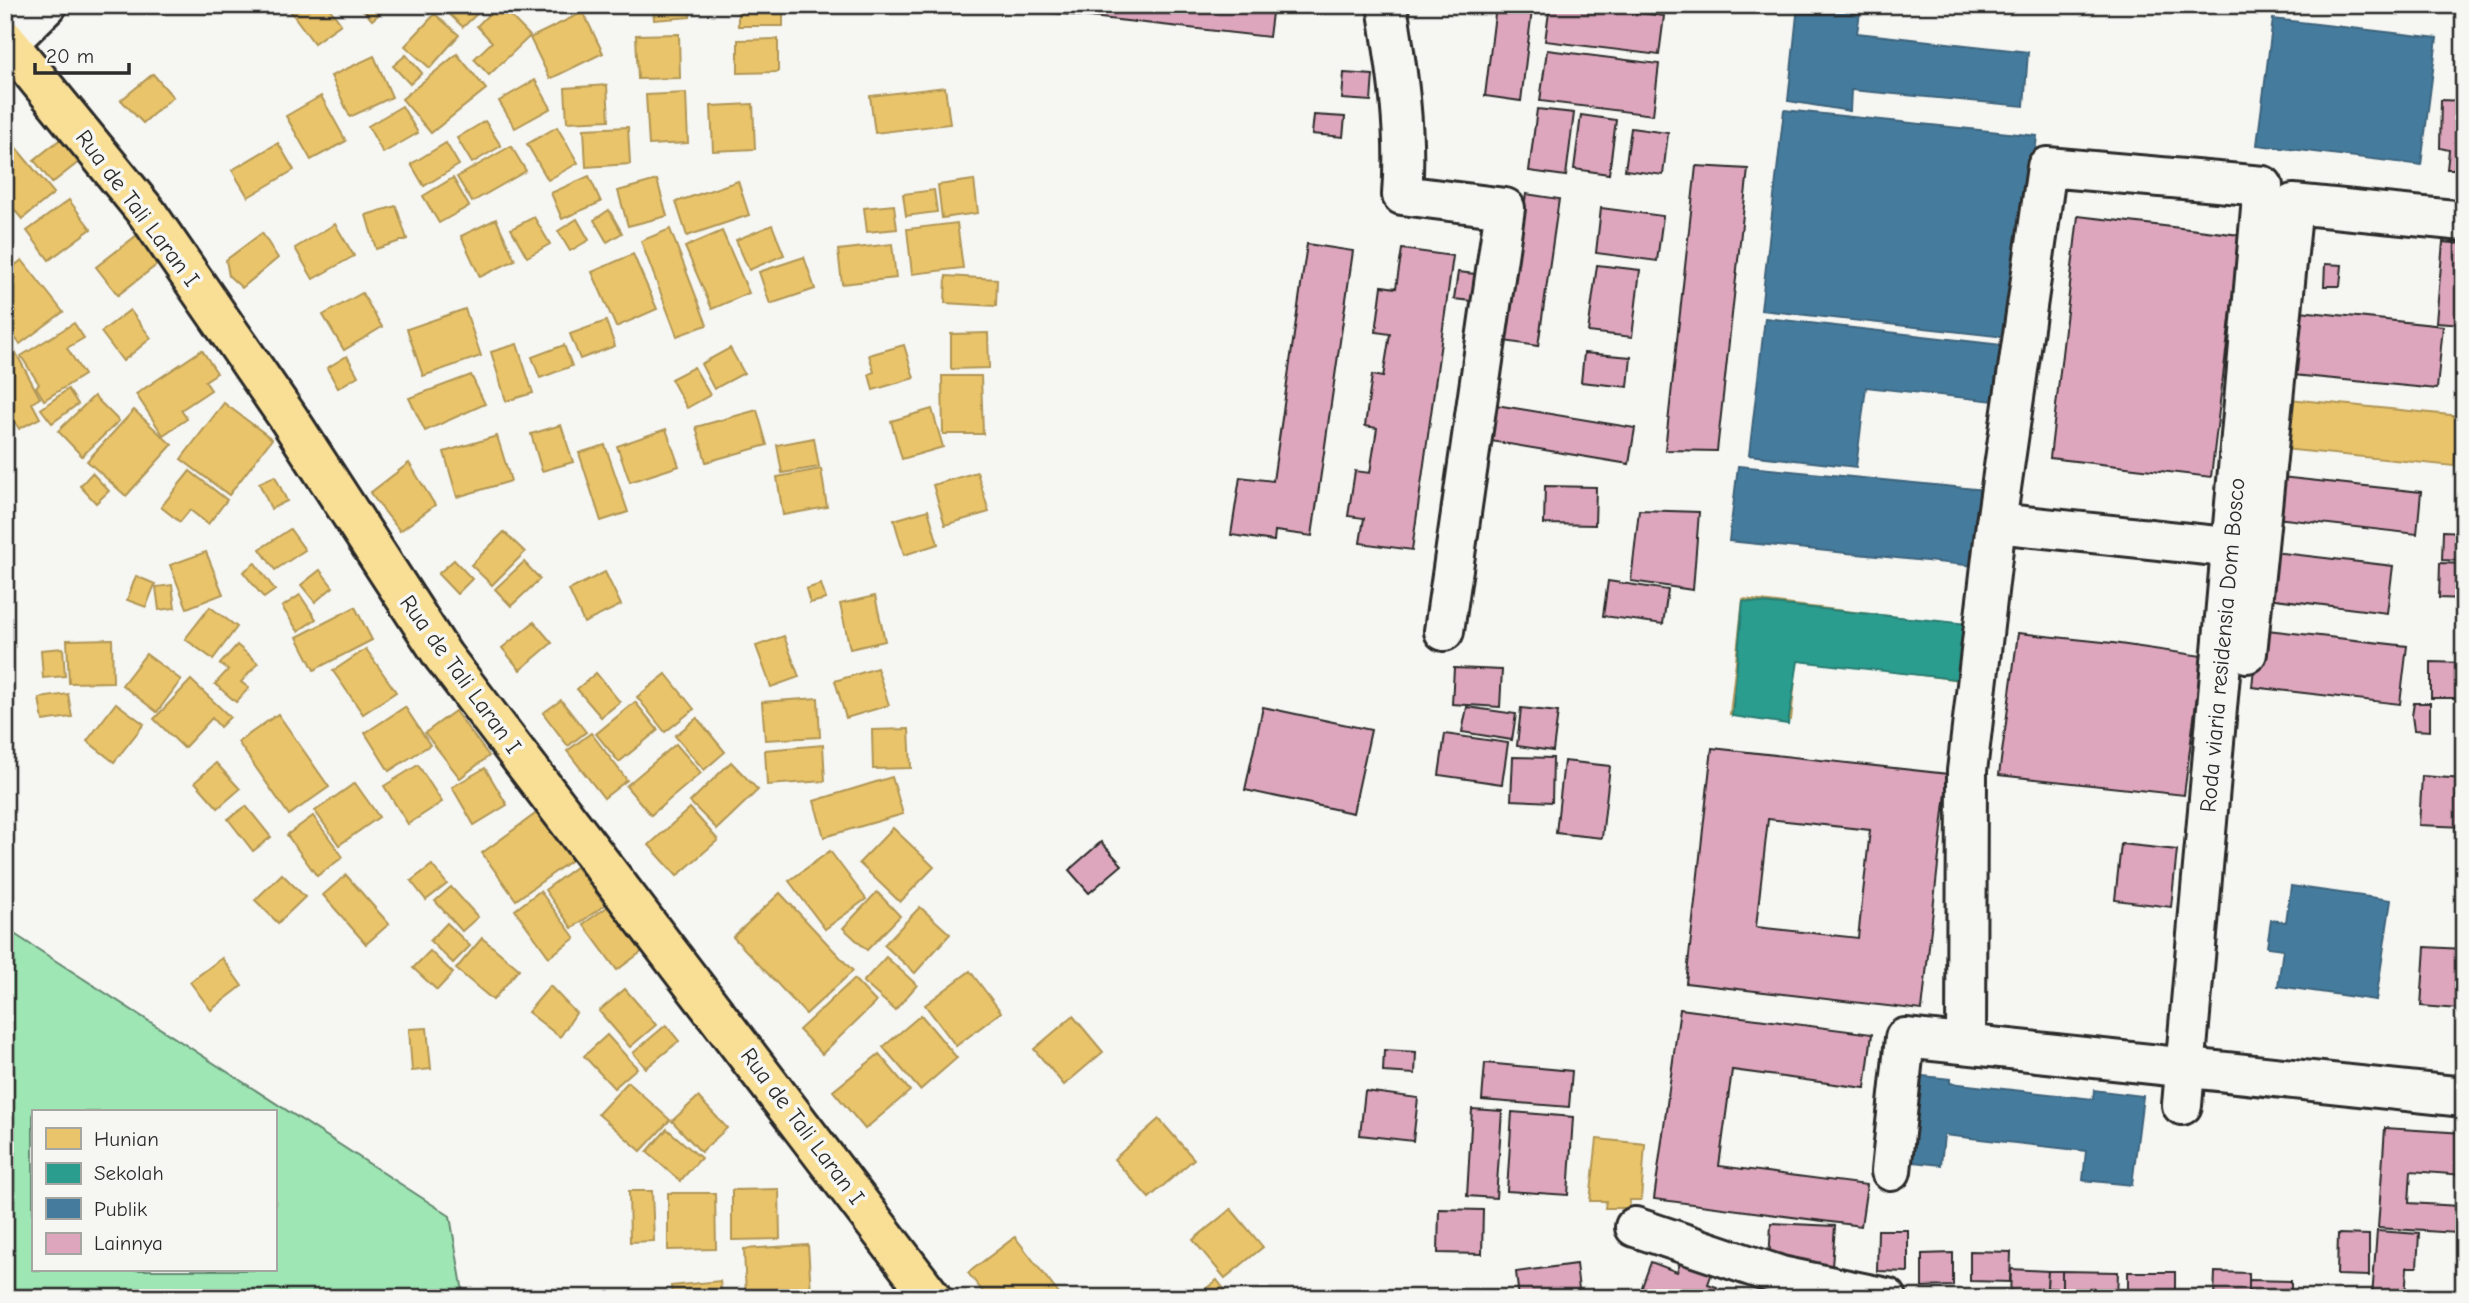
<svg xmlns="http://www.w3.org/2000/svg" width="2469" height="1303" viewBox="0 0 2469 1303" font-family="'Comic Neue',sans-serif">
<rect width="100%" height="100%" fill="#f6f6f2"/>
<filter id="ink" filterUnits="userSpaceOnUse"><feTurbulence type="fractalNoise" baseFrequency=".0143" numOctaves="2"/><feDisplacementMap in="SourceGraphic" scale="14" xChannelSelector="R" yChannelSelector="G"/><feConvolveMatrix kernelMatrix="1 2 1 2 8 2 1 2 1" color-interpolation-filters="sRGB"/></filter>
<g filter="url(#ink)">
<path fill="#9ee6b4" stroke="#648870" stroke-width="2" fill-rule="evenodd" d="M5 928 450 1216 464 1298H5ZM33 1112H275V1270H33Z"/>
<g fill="#e9c46a" stroke="#b09657" stroke-width="2">
<path d="M240 5H261L246 14Z"/>
<path d="M300 5H327L341 24 314 43 291 12Z"/>
<path d="M359 5H390L372 20Z"/>
<path d="M446 5H478L482 9 463 27 443 8Z"/>
<path d="M498 5H500L530 36 489 75 474 59 492 42 477 26Z"/>
<path d="M653 5H690V17L654 20Z"/>
<rect x="738" y="5" width="45" height="21"/>
<path d="M583 12 603 53 550 79 530 38Z"/>
<path d="M435 14 459 35 430 68 405 46Z"/>
<path d="M679 34 680 78 638 79 636 35Z"/>
<path d="M778 39V72L738 73V40Z"/>
<path d="M457 54 486 89 431 133 402 99Z"/>
<path d="M406 55 422 73 410 84 393 66Z"/>
<path d="M374 56 392 97 350 117 331 76Z"/>
<path d="M153 74 173 97 143 123 121 100Z"/>
<path d="M535 80 551 108 515 128 499 101Z"/>
<path d="M607 85 609 120 567 122 565 88Z"/>
<path d="M945 87 950 124 875 133 870 96Z"/>
<path d="M686 93 688 143 649 145 646 95Z"/>
<path d="M321 96 346 141 311 160 286 116Z"/>
<path d="M753 104 755 149 713 151 711 106Z"/>
<path d="M402 106 418 133 383 153 368 126Z"/>
<path d="M485 121 501 146 472 163 457 138Z"/>
<path d="M557 127 578 163 548 180 527 144Z"/>
<path d="M628 127 630 164 586 167 584 129Z"/>
<path d="M62 138 80 161 52 183 34 160Z"/>
<path d="M12 143 54 193 22 219 5 199V148Z"/>
<path d="M278 143 294 170 248 197 232 170Z"/>
<path d="M446 143 459 165 424 186 411 164Z"/>
<path d="M511 146 526 171 472 202 457 177Z"/>
<path d="M589 176 601 202 562 219 551 193Z"/>
<path d="M453 178 469 206 439 223 423 196Z"/>
<path d="M657 180 667 216 628 226 618 191Z"/>
<path d="M974 180 978 213 942 218 938 185Z"/>
<path d="M738 181 749 215 687 236 676 202Z"/>
<path d="M934 190 937 212 906 216 903 194Z"/>
<path d="M69 200 91 229 49 260 27 231Z"/>
<path d="M894 205 897 229 867 232 864 208Z"/>
<path d="M396 206 407 239 376 249 366 215Z"/>
<path d="M609 210 622 233 607 242 594 220Z"/>
<path d="M534 217 550 244 527 257 511 229Z"/>
<path d="M496 219 515 260 480 277 461 236Z"/>
<path d="M577 219 589 240 570 251 558 231Z"/>
<path d="M957 223 963 268 912 274 907 229Z"/>
<path d="M335 224 354 256 313 279 295 248Z"/>
<path d="M772 225 784 255 749 270 736 240Z"/>
<path d="M670 229 707 325 677 336 641 241Z"/>
<path d="M722 231 749 293 712 309 685 247Z"/>
<path d="M141 232 163 260 118 295 96 267Z"/>
<path d="M262 233 278 258 242 288 229 276 226 260Z"/>
<path d="M892 244 896 278 842 284 838 250Z"/>
<path d="M633 254 657 309 616 327 592 272Z"/>
<path d="M804 257 815 289 770 304 759 272Z"/>
<path d="M22 260 63 312 20 344 5 326V273Z"/>
<path d="M946 276 997 279 996 306 945 303Z"/>
<path d="M362 293 382 327 344 350 323 315Z"/>
<path d="M465 309 481 356 423 376 407 329Z"/>
<path d="M130 310 151 338 123 361 101 332Z"/>
<path d="M606 321 615 346 580 359 570 334Z"/>
<path d="M74 323 84 338 67 348 84 375 44 400 36 387 39 384 21 356Z"/>
<path d="M988 333 989 368 951 369V334Z"/>
<path d="M517 344 533 393 506 401 491 352Z"/>
<path d="M564 345 572 366 540 378 532 357Z"/>
<path d="M904 345 914 378 873 390 869 374 874 372 869 355Z"/>
<path d="M730 348 744 373 714 389 701 364Z"/>
<path d="M202 350 217 373 205 381 211 390 181 410 187 419 163 435 136 394Z"/>
<path d="M15 351 40 398 32 403 40 418 19 429 5 404V356Z"/>
<path d="M347 356 358 376 338 388 327 368Z"/>
<path d="M694 367 710 395 687 408 671 379Z"/>
<path d="M471 375 485 404 425 431 409 398Z"/>
<path d="M942 376H981L983 434H943Z"/>
<path d="M68 389 78 404 52 423 41 409Z"/>
<path d="M94 396 119 421 82 456 58 431Z"/>
<path d="M2279 398 2460 416 2454 466 2274 448Z"/>
<path d="M224 403 272 439 229 495 181 459Z"/>
<path d="M932 409 943 447 902 459 891 421Z"/>
<path d="M134 410 172 445 126 496 87 461Z"/>
<path d="M757 410 767 445 706 462 696 427Z"/>
<path d="M561 425 573 462 542 471 531 434Z"/>
<path d="M666 429 679 466 630 482 617 446Z"/>
<path d="M497 436 511 481 457 497 444 452Z"/>
<path d="M814 438 819 467 782 473 777 445Z"/>
<path d="M605 445 628 512 601 521 579 453Z"/>
<path d="M409 463 435 505 400 531 370 493Z"/>
<path d="M821 469 827 507 783 515 777 477Z"/>
<path d="M190 471 227 500 208 524 190 510 180 522 161 507Z"/>
<path d="M977 472 989 512 945 525 933 485Z"/>
<path d="M92 473 109 491 96 503 80 486Z"/>
<path d="M275 476 287 501 271 509 259 483Z"/>
<path d="M928 510 938 544 904 555 894 520Z"/>
<path d="M290 529 305 550 275 570 260 549Z"/>
<path d="M504 532 525 552 492 585 471 565Z"/>
<path d="M206 552 223 594 187 608 170 565Z"/>
<path d="M454 560 472 579 457 594 438 574Z"/>
<path d="M524 562 540 579 511 606 495 589Z"/>
<path d="M255 563 275 590 264 598 243 572Z"/>
<path d="M320 570 333 587 315 602 301 585Z"/>
<path d="M605 572 621 605 584 623 569 590Z"/>
<path d="M136 576 155 584 146 607 127 600Z"/>
<path d="M821 584 826 599 810 603 806 589Z"/>
<path d="M172 585 175 608 159 610 156 587Z"/>
<path d="M300 595 316 619 298 631 282 607Z"/>
<path d="M875 596 885 641 850 649 840 604Z"/>
<path d="M1743 599 1967 625 1959 680 1797 659 1791 720 1730 714Z"/>
<path d="M210 607 237 627 213 659 185 639Z"/>
<path d="M355 607 372 640 314 670 297 637Z"/>
<path d="M534 622 552 643 520 670 502 648Z"/>
<path d="M784 636 799 677 771 687 756 646Z"/>
<path d="M112 639 113 682 69 683 67 640Z"/>
<path d="M237 645 258 663 241 682 249 688 236 702 215 684 228 670 220 664Z"/>
<path d="M63 648 65 676 43 678 41 650Z"/>
<path d="M366 649 396 692 363 714 333 671Z"/>
<path d="M146 654 181 680 157 712 122 685Z"/>
<path d="M877 668 889 705 846 718 835 681Z"/>
<path d="M596 673 620 702 601 717 577 689Z"/>
<path d="M666 674 694 709 665 732 637 697Z"/>
<path d="M191 680 230 717 220 727 212 718 184 748 154 719Z"/>
<path d="M68 694 72 717 43 721 39 698Z"/>
<path d="M818 698 820 737 765 740 762 702Z"/>
<path d="M561 700 586 732 568 746 543 713Z"/>
<path d="M635 702 658 730 619 762 596 734Z"/>
<path d="M116 703 144 724 114 762 87 741Z"/>
<path d="M405 707 430 745 389 771 365 733Z"/>
<path d="M455 711 489 756 460 778 425 733Z"/>
<path d="M278 714 329 787 289 815 238 742Z"/>
<path d="M697 718 725 752 704 770 675 736Z"/>
<path d="M909 729 911 768 873 769 872 730Z"/>
<path d="M591 733 627 780 604 798 567 751Z"/>
<path d="M676 744 701 773 651 815 626 786Z"/>
<path d="M823 745 825 781 767 785 765 750Z"/>
<path d="M731 762 758 790 717 829 690 802Z"/>
<path d="M216 763 240 789 218 808 195 782Z"/>
<path d="M418 765 442 802 408 824 384 786Z"/>
<path d="M485 768 507 805 474 825 452 787Z"/>
<path d="M892 777 903 814 824 837 814 801Z"/>
<path d="M355 783 379 817 339 845 315 811Z"/>
<path d="M549 804 584 851 516 900 482 853Z"/>
<path d="M246 806 271 837 253 851 228 819Z"/>
<path d="M690 808 718 840 677 876 649 845Z"/>
<path d="M313 816 343 857 317 876 287 835Z"/>
<path d="M893 828 934 867 900 902 859 863Z"/>
<path d="M830 851 866 899 825 929 789 881Z"/>
<path d="M432 865 447 884 426 900 411 881Z"/>
<path d="M576 867 605 905 572 928 545 890Z"/>
<path d="M282 874 305 897 278 923 255 900Z"/>
<path d="M346 875 389 924 366 944 323 895Z"/>
<path d="M451 887 478 917 462 931 435 901Z"/>
<path d="M540 891 575 938 549 957 515 910Z"/>
<path d="M877 892 900 916 867 950 843 928Z"/>
<path d="M780 893 853 971 806 1014 733 937Z"/>
<path d="M610 905 644 950 617 970 583 924Z"/>
<path d="M920 907 950 934 915 973 884 945Z"/>
<path d="M447 923 470 946 453 963 430 941Z"/>
<path d="M482 938 519 969 493 1000 456 969Z"/>
<path d="M430 951 453 973 437 990 413 968Z"/>
<path d="M886 957 917 985 895 1010 863 982Z"/>
<path d="M222 958 242 986 211 1010 190 982Z"/>
<path d="M970 971 1001 1012 956 1046 925 1005Z"/>
<path d="M854 979 876 1002 822 1054 799 1030Z"/>
<path d="M550 986 576 1013 560 1037 528 1012Z"/>
<path d="M625 989 656 1025 630 1047 599 1011Z"/>
<path d="M921 1015 957 1058 920 1090 883 1047Z"/>
<path d="M1073 1016 1103 1052 1064 1085 1034 1049Z"/>
<path d="M666 1025 679 1041 646 1068 633 1053Z"/>
<path d="M427 1028 431 1069 412 1071 409 1029Z"/>
<path d="M607 1035 637 1068 614 1088 584 1056Z"/>
<path d="M879 1054 910 1091 865 1129 833 1091Z"/>
<path d="M628 1082 670 1120 641 1151 598 1114Z"/>
<path d="M698 1097 727 1128 701 1152 672 1121Z"/>
<path d="M1159 1119 1194 1159 1149 1198 1114 1159Z"/>
<path d="M667 1129 701 1158 680 1181 647 1152Z"/>
<path d="M1597 1139 1645 1144 1641 1200H1630L1629 1208H1605L1606 1201H1590Z"/>
<path d="M779 1189 780 1239 732 1240V1190Z"/>
<path d="M629 1191H652L654 1241 630 1242Z"/>
<path d="M668 1193H715L716 1249 668 1250Z"/>
<path d="M1231 1209 1263 1247 1225 1278 1193 1240Z"/>
<path d="M1015 1237 1062 1298H988L968 1273Z"/>
<path d="M808 1245 811 1292 746 1296 744 1249Z"/>
<path d="M1217 1280 1231 1298H1194Z"/>
<path d="M720 1281 722 1298H672L671 1286Z"/>
</g>
<path fill="#2a9d8f" stroke="#2a7b71" stroke-width="2" d="M1743 601 1967 624 1963 680 1798 661 1788 724 1732 716Z"/>
<g fill="#457b9d" stroke="#3d637b" stroke-width="2">
<path d="M1798 5H1861L1857 33 2028 52 2024 106 1851 90 1850 111 1788 101Z"/>
<path d="M2273 19 2437 38 2421 165 2257 145Z"/>
<path d="M1784 110 2037 136 2014 338 1761 310Z"/>
<path d="M1765 318 2001 345 1994 401 1866 387 1856 467 1749 455Z"/>
<path d="M1738 466 1985 490 1975 566 1729 541Z"/>
<path d="M2291 886 2391 900 2376 1000 2278 986 2283 949 2267 947 2271 920 2286 922Z"/>
<path d="M1904 1074 1950 1079V1083L2093 1099 2094 1090 2143 1096 2132 1185 2083 1180 2086 1151 1944 1135 1941 1165 1894 1160Z"/>
</g>
<g fill="#dda6bc" stroke="#2b2b2b" stroke-width="2" fill-rule="evenodd">
<path d="M1048 5H1273L1269 37 1047 12Z"/>
<path d="M1550 5H1577L1664 16 1659 55 1545 41Z"/>
<path d="M2462 5H2464V67L2460 66Z"/>
<path d="M1496 6 1532 10 1521 101 1485 96Z"/>
<path d="M1547 50 1659 64 1653 115 1540 101Z"/>
<path d="M1344 73 1373 75 1371 101 1342 99Z"/>
<path d="M2441 100 2464 101V169H2447L2449 150 2440 148Z"/>
<path d="M1537 109 1574 113 1566 176 1529 171Z"/>
<path d="M1314 115 1345 117 1343 137 1312 134Z"/>
<path d="M1581 115 1616 120 1609 174 1574 169Z"/>
<path d="M1631 128 1668 133 1663 175 1625 170Z"/>
<path d="M1696 166 1748 169 1717 451 1665 450Z"/>
<path d="M1526 194 1559 199 1538 346 1504 341Z"/>
<path d="M1601 208 1663 216 1657 261 1596 253Z"/>
<path d="M2078 216 2240 235 2211 477 2050 458Z"/>
<path d="M2443 242 2464 244V324L2436 322Z"/>
<path d="M1307 244 1353 251 1312 536 1275 531 1274 541 1231 535 1240 477 1273 481Z"/>
<path d="M1402 249 1453 256 1412 550 1360 543 1364 518 1348 516 1355 471 1370 473 1377 428 1365 426 1372 375 1383 377 1390 334 1376 332 1382 286 1396 288Z"/>
<path d="M2325 264 2342 265 2340 286H2324Z"/>
<path d="M1597 265 1640 270 1632 337 1588 332Z"/>
<path d="M1458 272 1484 275 1481 302 1454 299Z"/>
<path d="M2290 310 2443 326 2437 389 2283 374Z"/>
<path d="M1584 353 1631 357 1628 387 1581 382Z"/>
<path d="M1496 405 1635 428 1629 464 1491 441Z"/>
<path d="M2271 476 2421 492 2417 534 2267 517Z"/>
<path d="M1545 486 1596 487 1595 525 1544 524Z"/>
<path d="M1639 510 1699 512 1693 590 1631 581Z"/>
<path d="M2443 531 2464 532V561L2442 560Z"/>
<path d="M2265 551 2393 566 2387 613 2259 597Z"/>
<path d="M2440 563 2464 564V599L2439 598Z"/>
<path d="M1608 581 1668 590 1663 624 1603 616Z"/>
<path d="M2258 629 2407 646 2400 704 2252 687Z"/>
<path d="M2018 633 2113 643 2202 656 2184 795 1999 775Z"/>
<path d="M2431 662 2464 663V698H2431Z"/>
<path d="M1454 668 1502 670 1500 707 1452 704Z"/>
<path d="M2414 703H2430V731L2414 730 2412 716Z"/>
<path d="M1263 707 1371 730 1353 813 1245 790Z"/>
<path d="M1467 707 1516 714 1512 740 1462 732Z"/>
<path d="M1521 708 1558 712 1553 751 1517 746Z"/>
<path d="M1445 734 1508 743 1502 784 1439 775Z"/>
<path d="M1712 748 1948 774 1922 1010 1686 983ZM1768 819 1870 830 1858 938 1756 927Z"/>
<path d="M1513 757 1553 758 1552 802 1511 800Z"/>
<path d="M1564 761 1610 766 1602 838 1556 833Z"/>
<path d="M2422 776 2464 779V827L2419 825Z"/>
<path d="M1101 842 1122 865 1089 893 1069 870Z"/>
<path d="M2121 844 2177 850 2171 907 2115 900Z"/>
<path d="M2425 947 2463 949 2459 1009 2421 1006Z"/>
<path d="M1680 1009 1872 1034 1865 1088 1732 1070 1719 1166 1867 1185 1861 1226 1654 1199Z"/>
<path d="M1384 1050 1416 1052 1415 1074 1383 1072Z"/>
<path d="M2459 1056H2464V1081L2458 1080Z"/>
<path d="M1485 1063 1572 1071 1569 1107 1482 1100Z"/>
<path d="M1365 1091 1418 1098 1413 1141 1360 1135Z"/>
<path d="M1472 1109 1502 1111 1496 1198 1467 1196Z"/>
<path d="M1512 1112 1573 1117 1568 1195 1507 1191Z"/>
<path d="M2385 1128 2464 1133V1175L2411 1171 2409 1203 2459 1206 2457 1233 2378 1228Z"/>
<path d="M1439 1209 1483 1210 1482 1254 1438 1253Z"/>
<path d="M1771 1223 1835 1226 1832 1267 1769 1264Z"/>
<path d="M1878 1230H1908V1272L1877 1271Z"/>
<path d="M2377 1231 2419 1234 2417 1267H2407L2405 1298H2372Z"/>
<path d="M2338 1234 2369 1235V1276L2337 1275Z"/>
<path d="M1970 1251 2011 1252 2010 1282 1970 1281Z"/>
<path d="M1684 1252 1715 1264 1708 1284 1717 1287 1713 1298H1638L1651 1262 1677 1272Z"/>
<path d="M1953 1253V1286L1922 1287V1254Z"/>
<path d="M1576 1264 1580 1298H1519L1516 1272Z"/>
<path d="M2011 1269 2048 1271 2047 1298H2010Z"/>
<path d="M2048 1271H2062V1289L2047 1288Z"/>
<path d="M2062 1271 2118 1272 2117 1298H2062Z"/>
<rect x="2128" y="1272" width="47" height="26"/>
<path d="M2215 1272 2249 1273V1298H2214Z"/>
<path d="M2249 1280 2291 1281V1298H2249Z"/>
</g>
<g fill="none" stroke-linecap="round" stroke-linejoin="round">
<defs>
<g id="minor">
<path d="M1387 5C1397 69 1407 130 1402 195L1505 208 1444 631"/>
<path d="M8 43 47 5"/>
<path d="M1996 523 2255 550"/>
<path d="M2247 653 2293 204 2464 221"/>
<path d="M1966 1044 1967 771 1996 523 2047 167 2263 186 2182 1105"/>
<path d="M1891 1171 1905 1038 2464 1097"/>
<path d="M1635 1227 1781 1276 1887 1298"/>
</g>
<path id="major" d="M5 39 147 213 289 419 443 656 932 1298"/>
</defs>
<use href="#minor" stroke="#2b2b2b" stroke-width="44"/>
<use href="#major" stroke="#2b2b2b" stroke-width="44"/>
<use href="#minor" stroke="#f6f6f2" stroke-width="38"/>
<use href="#major" stroke="#f9df96" stroke-width="38"/>
</g>
</g>
<g text-anchor="middle" stroke-width="7" stroke-linejoin="round" paint-order="stroke">
<g font-size="23" fill="#2b2b2b" stroke="#f6f6f2">
<text transform="translate(138 208) rotate(53)" y="8">Rua de Tali Laran I</text>
<text transform="translate(2222 645) rotate(-85)" y="8">Roda viaria residensia Dom Bosco</text>
<text transform="translate(461 674) rotate(54)" y="8">Rua de Tali Laran I</text>
<text transform="translate(803 1126) rotate(53)" y="8">Rua de Tali Laran I</text>
</g>
</g>
<rect width="2469" height="1303" fill="none" stroke="#f6f6f2" stroke-width="28"/>
<rect x="14" y="14" width="2441" height="1275" fill="none" stroke="#2b2b2b" stroke-width="2.5" filter="url(#ink)"/>
<rect x="32" y="1110" width="245" height="161" fill="#f6f6f2" stroke="#a5a5a2" stroke-width="2"/>
<rect x="46" y="1128" width="35" height="21" fill="#e9c46a" stroke="#a5a5a2" stroke-width="2"/>
<text x="94" y="1146" font-size="21" fill="#2b2b2b">Hunian</text>
<rect x="46" y="1163" width="35" height="21" fill="#2a9d8f" stroke="#a5a5a2" stroke-width="2"/>
<text x="94" y="1180" font-size="21" fill="#2b2b2b">Sekolah</text>
<rect x="46" y="1198" width="35" height="21" fill="#457b9d" stroke="#a5a5a2" stroke-width="2"/>
<text x="94" y="1216" font-size="21" fill="#2b2b2b">Publik</text>
<rect x="46" y="1233" width="35" height="21" fill="#dda6bc" stroke="#a5a5a2" stroke-width="2"/>
<text x="94" y="1250" font-size="21" fill="#2b2b2b">Lainnya</text>
<path d="M35 63v10h94v-10" fill="none" stroke="#2b2b2b" stroke-width="3.5"/>
<text x="46" y="63" font-size="21" fill="#2b2b2b" stroke="#f6f6f2" stroke-width="5" paint-order="stroke">20 m</text>
</svg>
